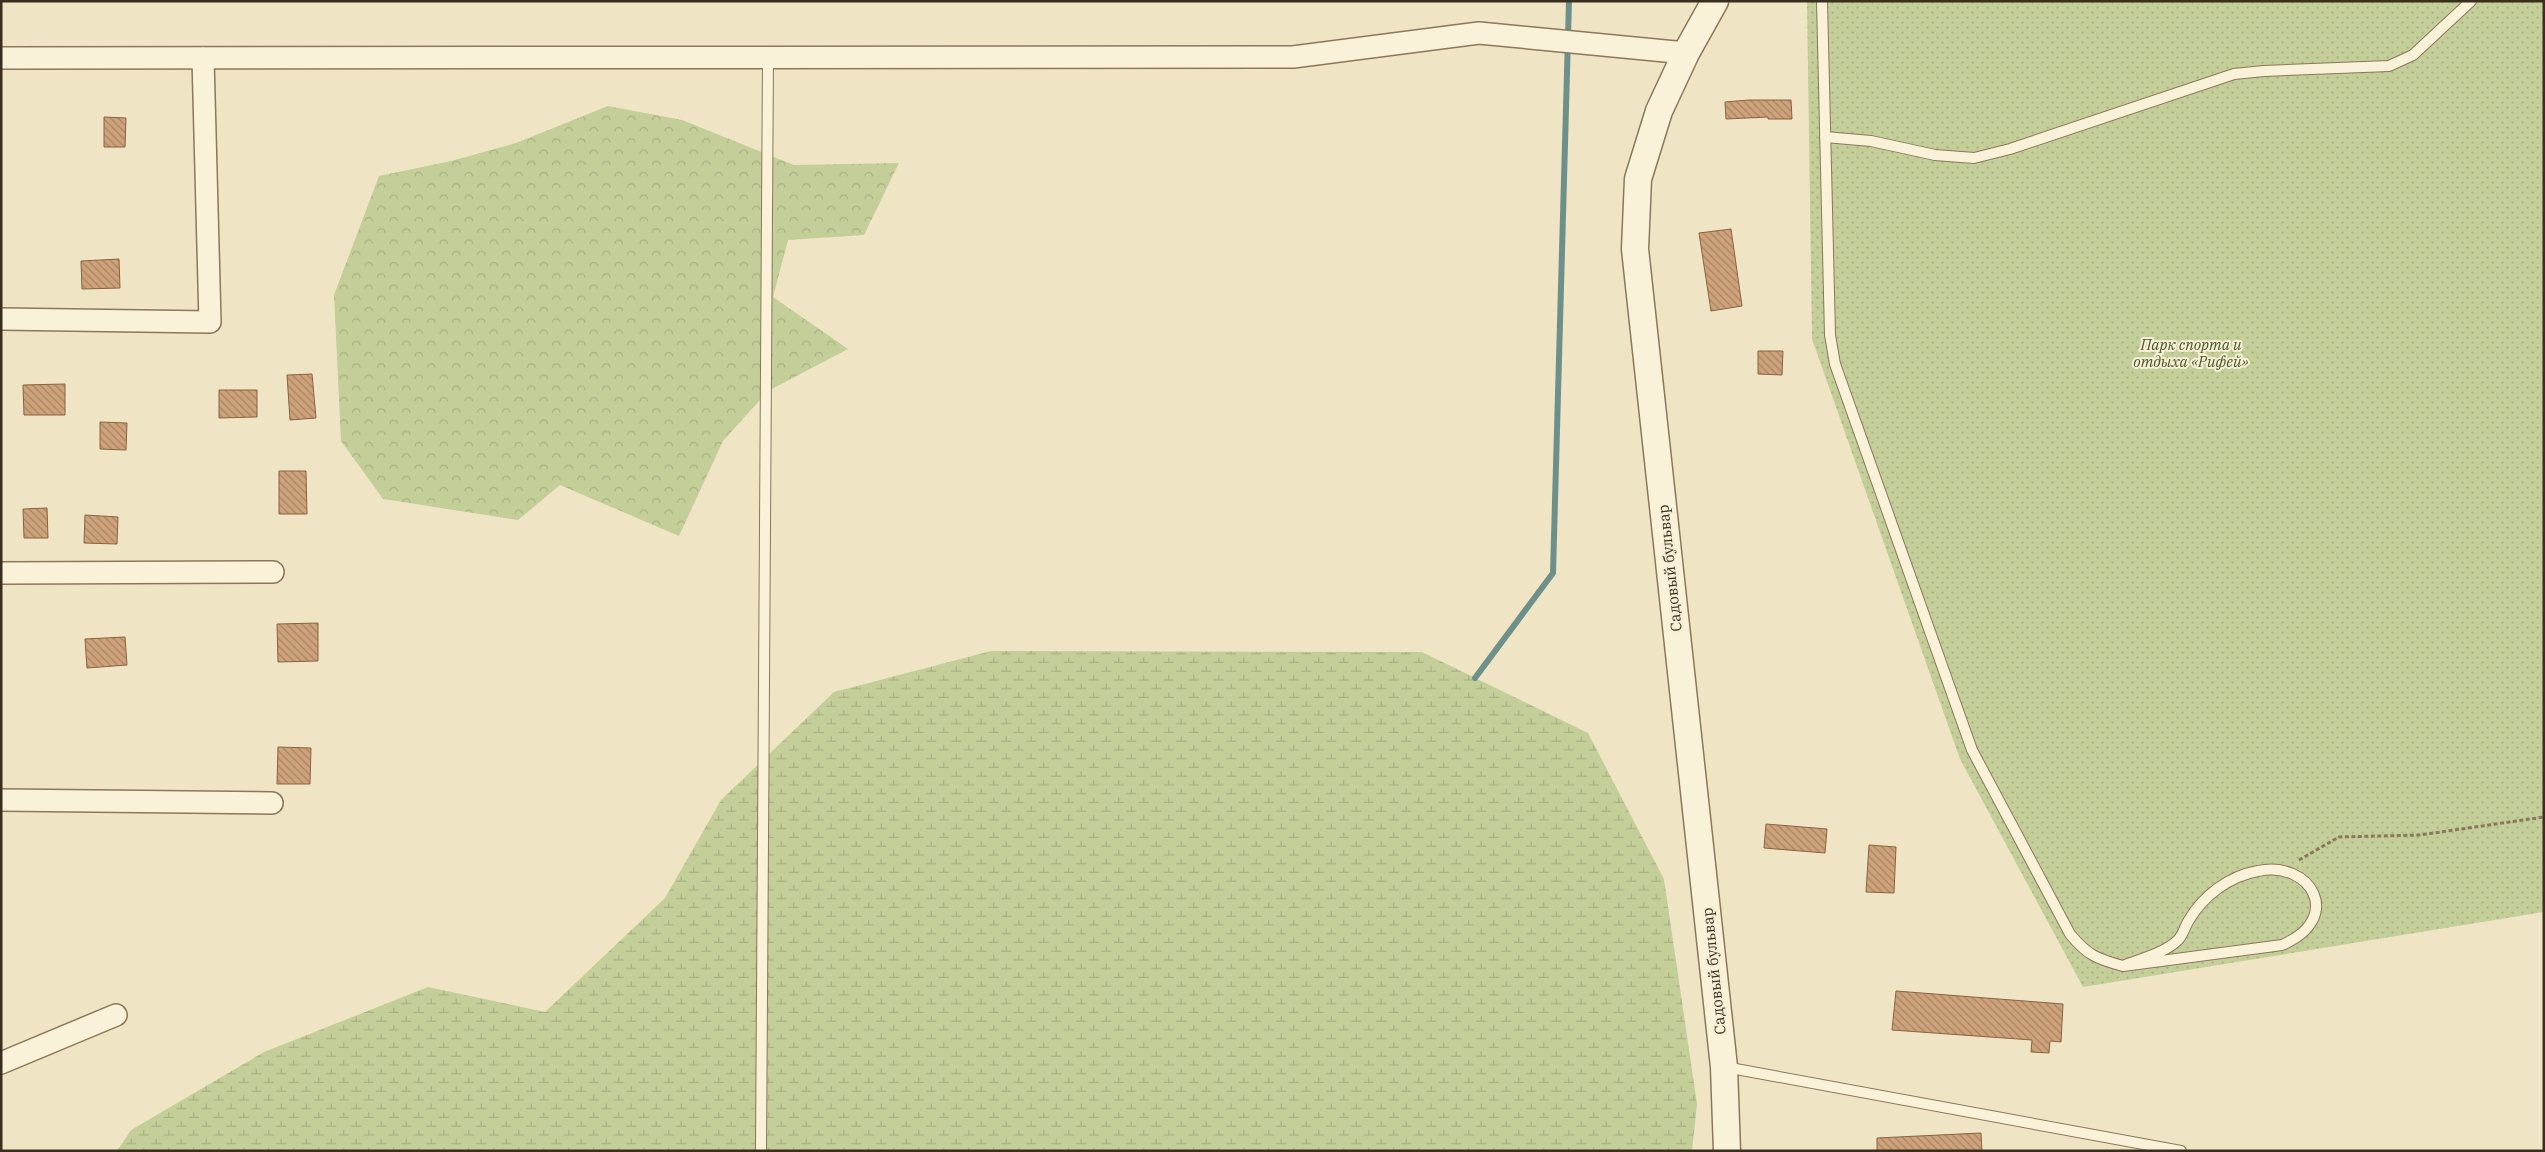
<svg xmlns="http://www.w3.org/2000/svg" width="2545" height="1152" viewBox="0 0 2545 1152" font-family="'IBM Plex Serif',serif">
<defs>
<pattern id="forest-crowns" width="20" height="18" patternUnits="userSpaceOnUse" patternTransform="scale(1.25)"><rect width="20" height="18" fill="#c4ce99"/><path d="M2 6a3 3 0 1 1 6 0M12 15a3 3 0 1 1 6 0" fill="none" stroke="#a9b183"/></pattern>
<pattern id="wetland-marsh" width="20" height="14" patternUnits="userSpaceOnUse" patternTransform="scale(1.25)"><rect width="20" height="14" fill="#c4ce99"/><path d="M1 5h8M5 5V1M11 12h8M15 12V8" fill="none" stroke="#a9b183"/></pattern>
<pattern id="park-dots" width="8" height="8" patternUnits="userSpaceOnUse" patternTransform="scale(1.25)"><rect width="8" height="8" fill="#c4ce99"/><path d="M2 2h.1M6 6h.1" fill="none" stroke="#a9b183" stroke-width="1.8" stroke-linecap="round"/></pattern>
<pattern id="building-back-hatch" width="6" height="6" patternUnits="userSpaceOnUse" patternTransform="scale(1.25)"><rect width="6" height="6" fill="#cea27a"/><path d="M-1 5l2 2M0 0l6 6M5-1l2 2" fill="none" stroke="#a88463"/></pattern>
</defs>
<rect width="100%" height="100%" fill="#efe5c5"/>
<path fill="url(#forest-crowns)" d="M608 106 682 120 794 165 899 163 864 235 788 240 773 297 848 349 768 391 723 441 679 536 560 485 518 520 383 499 341 441 334 295 379 176 451 161 516 143Z"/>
<path fill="url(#wetland-marsh)" d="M991 651 1422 652 1588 733 1664 879 1697 1104 1692 1151H117L131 1130 264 1052 428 987 545 1012 665 898 721 800 834 692Z"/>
<path fill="url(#park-dots)" d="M1807 1H2544V912L2083 987 1960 759 1812 339Z"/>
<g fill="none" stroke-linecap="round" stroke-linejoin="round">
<path stroke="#6d918a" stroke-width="6" d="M1475 678 1553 573 1569 1"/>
</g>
<g fill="url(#building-back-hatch)" stroke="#8a6240">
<path d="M1749 100H1791L1792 119H1768V117L1726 119 1725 102Z"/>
<path d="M104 117 126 118 125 147H104Z"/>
<path d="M1731 229 1742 306 1711 311 1699 233Z"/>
<path d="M119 259 120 288 82 289 81 261Z"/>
<path d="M1758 351H1783L1782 375 1758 374Z"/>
<path d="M312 374 316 418 290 420 287 375Z"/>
<path d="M65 384V415H24L23 385Z"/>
<path d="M219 390H257V417L219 418Z"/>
<path d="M100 422 127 423 126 450 100 449Z"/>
<path d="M279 471H306L307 514H279Z"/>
<path d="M47 508 48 538H24L23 509Z"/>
<path d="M85 515 118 517 117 544 84 543Z"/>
<path d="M318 623V661L278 662 277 624Z"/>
<path d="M125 637 127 665 87 668 85 639Z"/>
<path d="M278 747 311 748 310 784H277Z"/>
<path d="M1766 824 1827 829 1825 853 1764 848Z"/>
<path d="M1869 845 1896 847 1894 893 1866 892Z"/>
<path d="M1896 991 2063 1004 2061 1042 2050 1041 2049 1053 2031 1052 2032 1040 1892 1030Z"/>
<path d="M1981 1133 1982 1151H1877V1138Z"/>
</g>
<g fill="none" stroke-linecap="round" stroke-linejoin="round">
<defs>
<g id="service">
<path d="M1822 1 1830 335 1835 364 1972 750 2070 934C2087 955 2097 959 2123 966L2282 945C2345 918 2311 860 2258 871 2229 876 2203 896 2189 920 2185 926 2183 935 2178 940 2165 953 2140 959 2123 966"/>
<path d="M1825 137 1871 141 1935 155 1974 158 2010 149 2234 74 2264 71 2389 66 2413 55 2471 1"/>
<path d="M1725 1067 2181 1151"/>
<path d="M761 1151 768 57"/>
</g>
<g id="minor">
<path d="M1 58 1293 57 1479 33 1686 53"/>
<path d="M1 319 210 322 203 58"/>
<path d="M1 573 273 572"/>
<path d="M1 800 272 803"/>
<path d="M1 1063 116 1015"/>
</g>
<path id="tertiary" d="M1715 1 1686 53 1659 111 1638 179 1635 249 1724 1067 1727 1151"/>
</defs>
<use href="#service" stroke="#8b775b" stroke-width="12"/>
<use href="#minor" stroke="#8b775b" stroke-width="24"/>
<use href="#tertiary" stroke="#8b775b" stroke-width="29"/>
<path stroke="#8b775b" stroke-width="3" stroke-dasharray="4 2.5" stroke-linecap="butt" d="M2299 860 2339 837 2420 835 2544 817"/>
<use href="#service" stroke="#f9f2d9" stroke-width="10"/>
<use href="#minor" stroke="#f9f2d9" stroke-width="21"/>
<use href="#tertiary" stroke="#f9f2d9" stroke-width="26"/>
</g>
<g text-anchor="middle" stroke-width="4" stroke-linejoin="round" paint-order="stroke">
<g font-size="15" font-style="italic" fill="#475725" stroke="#f6efd5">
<text x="2191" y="350">Парк спорта и<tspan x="2191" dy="17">отдыха «Рифей»</tspan></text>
</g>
<g font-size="15" fill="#3a2e1f" stroke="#f6efd5">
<text transform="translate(1670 568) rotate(-96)" y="5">Садовый бульвар</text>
<text transform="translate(1714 971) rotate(-96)" y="5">Садовый бульвар</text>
</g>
</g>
<rect width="2545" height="1152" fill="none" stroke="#3a2e1f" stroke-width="5"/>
</svg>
